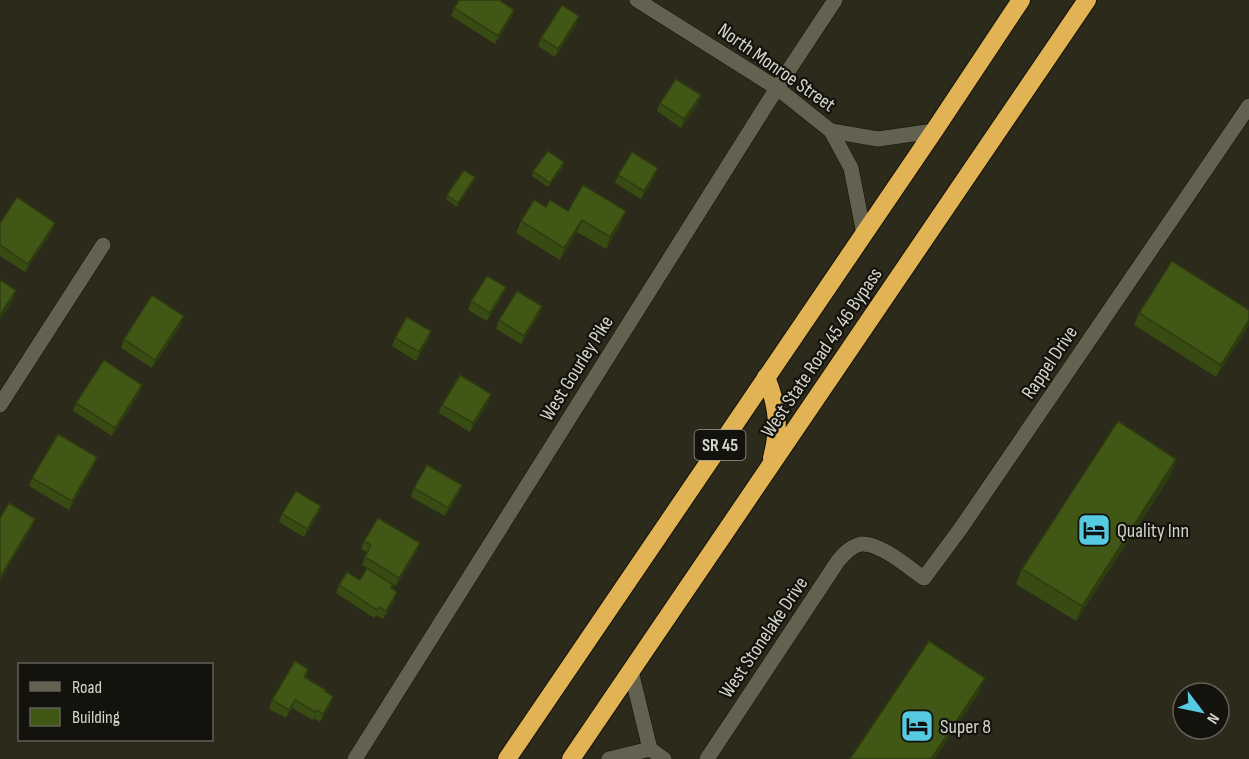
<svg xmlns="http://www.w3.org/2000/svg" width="1249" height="759" viewBox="0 0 1249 759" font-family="'Sofia Sans Condensed',sans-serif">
<rect width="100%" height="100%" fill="#2b2a1b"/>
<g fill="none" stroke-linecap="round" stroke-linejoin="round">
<defs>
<g id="minor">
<path d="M637 0 777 88 831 131 851 168 864 234"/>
<path d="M831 131 878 139 934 131"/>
<path d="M0 405 103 245"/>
<path d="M631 671 650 749 664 759"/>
<path d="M355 759 777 88 835 0"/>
<path d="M609 759 650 749"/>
<path d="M707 759 838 561C844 554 851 546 861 544 879 542 909 568 924 578L961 528 1249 106"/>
</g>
<g id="highway">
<path d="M766 377C778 406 780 428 772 458"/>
<path d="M507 759 934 131 1021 0"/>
<path d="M571 759 1087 0"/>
</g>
</defs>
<use href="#minor" stroke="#131205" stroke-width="16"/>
<use href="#highway" stroke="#131205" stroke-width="20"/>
<use href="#minor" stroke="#636251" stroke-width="15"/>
<use href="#highway" stroke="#e2b355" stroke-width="18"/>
</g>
<g fill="#384b13">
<path d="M454 8 514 10 511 18 495 44 451 16Z"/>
<path d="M579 16 576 25 555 57 538 46 541 38Z"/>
<path d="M701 95 698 104 681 128 657 111 660 103Z"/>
<path d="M564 162 563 167 548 187 532 176 533 171Z"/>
<path d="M618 175 655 176 641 199 615 183Z"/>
<path d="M474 181 457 207 446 199 447 195Z"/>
<path d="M546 207 568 211H626L621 223 606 249 577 232 560 260 516 233 521 221Z"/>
<path d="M0 223 52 231 25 272 0 256Z"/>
<path d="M503 295 487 321 468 310 471 301Z"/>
<path d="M542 306 539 315 521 344 496 329 499 320Z"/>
<path d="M1249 310V325L1216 377 1134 325 1139 313Z"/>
<path d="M184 316 181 325 152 368 121 348 124 339Z"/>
<path d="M431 331 428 340 416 361 392 346 395 338Z"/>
<path d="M142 385 139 394 112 436 73 411 76 403Z"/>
<path d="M491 394 488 403 470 432 439 413 442 405Z"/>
<path d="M97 457 94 466 69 510 29 486 32 478Z"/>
<path d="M1176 459 1171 475 1076 621 1016 584 1022 569Z"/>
<path d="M414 488 459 493 445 516 411 497Z"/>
<path d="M321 506 318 514 304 537 279 522 282 514Z"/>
<path d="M364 541 417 551 396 586 362 565 367 552 361 549Z"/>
<path d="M360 580 393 585 392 589 394 600 383 619 376 615 374 618 336 593 339 585Z"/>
<path d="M308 669 306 677 333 697 330 705 320 722 314 718 313 720 292 708 286 718 269 709 272 700Z"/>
</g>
<g fill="#2e3d0f">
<path d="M514 10 511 18 495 44 498 36Z"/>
<path d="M579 16 576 25 555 57 558 49Z"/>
<path d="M701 95 698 104 681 128 684 119Z"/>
<path d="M564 162 563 167 548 187 550 183Z"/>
<path d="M658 168 655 176 641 199 644 191Z"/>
<path d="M475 177 474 181 457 207 458 203Z"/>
<path d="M626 211 621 223 606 249 610 237Z"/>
<path d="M582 220 577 232 560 260 564 248Z"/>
<path d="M55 223 52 231 25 272 28 264Z"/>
<path d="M506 287 503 295 487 321 490 313Z"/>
<path d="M16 290 12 302 0 320V315Z"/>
<path d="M542 306 539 315 521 344 524 336Z"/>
<path d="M184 316 181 325 152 368 155 360Z"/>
<path d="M1249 320V325L1216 377 1221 365Z"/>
<path d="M431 331 428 340 416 361 419 352Z"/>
<path d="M142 385 139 394 112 436 115 428Z"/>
<path d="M491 394 488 403 470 432 473 423Z"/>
<path d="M97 457 94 466 69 510 72 501Z"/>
<path d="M1176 459 1171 475 1076 621 1082 606Z"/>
<path d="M462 485 459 493 445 516 448 508Z"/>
<path d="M321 506 318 514 304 537 307 529Z"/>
<path d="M35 519 32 527 0 581V577Z"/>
<path d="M420 543 417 551 396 586 399 578Z"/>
<path d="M397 592 394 600 383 619 386 611Z"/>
<path d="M985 678 979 693 935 759H931Z"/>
<path d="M333 697 330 705 320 722 323 714Z"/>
<path d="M295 700 292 708 286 718 289 710Z"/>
</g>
<g fill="#415716" stroke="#2e3d0f" stroke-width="1.5">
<path d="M459 0H499L514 10 498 36 454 8Z"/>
<path d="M562 5 579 16 558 49 541 38Z"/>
<path d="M676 79 701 95 684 119 660 103Z"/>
<path d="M548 151 564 162 550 183 533 171Z"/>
<path d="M632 152 658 168 644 191 618 175Z"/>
<path d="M464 170 475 177 458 203 447 195Z"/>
<path d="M583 185 626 211 610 237 582 220 564 248 521 221 534 200 546 207 550 200 568 211Z"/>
<path d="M17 197 55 223 28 264 0 245V223Z"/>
<path d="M1172 261 1249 310V320L1221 365 1139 313Z"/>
<path d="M487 276 506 287 490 313 471 301Z"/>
<path d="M0 280 16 290 0 315Z"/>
<path d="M517 291 542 306 524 336 499 320Z"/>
<path d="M152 295 184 316 155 360 124 339Z"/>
<path d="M407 317 431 331 419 352 395 338Z"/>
<path d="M104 360 142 385 115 428 76 403Z"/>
<path d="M460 375 491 394 473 423 442 405Z"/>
<path d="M1118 421 1176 459 1082 606 1022 569Z"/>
<path d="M58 434 97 457 72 501 32 478Z"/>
<path d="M427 465 462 485 448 508 414 488Z"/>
<path d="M296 491 321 506 307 529 282 514Z"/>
<path d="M9 503 35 519 0 577V518Z"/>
<path d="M378 518 420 543 399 578 365 557 371 545 364 541Z"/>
<path d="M367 568 393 585 391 588 397 592 386 611 379 607 377 610 339 585 347 572 360 580Z"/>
<path d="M929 641 985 678 931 759H850Z"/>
<path d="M295 661 308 669 304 677 326 690 325 691 333 697 323 714 317 710 316 712 295 700 289 710 272 700Z"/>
</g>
<defs>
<symbol id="hotel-square" viewBox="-11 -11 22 22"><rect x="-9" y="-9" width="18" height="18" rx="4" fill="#55cae0" stroke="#13120c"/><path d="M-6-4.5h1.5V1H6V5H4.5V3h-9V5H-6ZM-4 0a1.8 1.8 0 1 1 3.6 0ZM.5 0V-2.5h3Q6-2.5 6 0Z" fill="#111"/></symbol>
</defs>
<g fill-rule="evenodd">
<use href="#hotel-square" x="1075" y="511" width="38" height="38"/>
<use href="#hotel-square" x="898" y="707" width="38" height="38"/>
</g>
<g text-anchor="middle" stroke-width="4.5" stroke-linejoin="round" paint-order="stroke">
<rect fill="#13120c" stroke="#9b9a92" stroke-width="1.5" x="694.5" y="430" width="51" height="30" rx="4.5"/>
<g font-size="18" font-weight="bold" fill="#d5d5cb">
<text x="720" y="451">SR 45</text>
</g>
<g font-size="20" fill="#d5d5cb" stroke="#13120c">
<text transform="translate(777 67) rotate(35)" y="7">North Monroe Street</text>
<text transform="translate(821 352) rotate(-56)" y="7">West State Road 45 46 Bypass</text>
<text transform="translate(1049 362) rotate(-56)" y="7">Rappel Drive</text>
<text transform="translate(576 368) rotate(-58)" y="7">West Gourley Pike</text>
<text transform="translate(763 637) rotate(-56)" y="7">West Stonelake Drive</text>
</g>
<g font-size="20" fill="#d5d5cb" stroke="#13120c" text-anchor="start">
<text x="1117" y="537">Quality Inn</text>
<text x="940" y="733">Super 8</text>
</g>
</g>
<rect x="18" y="663" width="195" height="78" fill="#13120c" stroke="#616058" stroke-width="1.5"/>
<rect x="30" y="682" width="30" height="9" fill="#636251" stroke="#616058" stroke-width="1.5"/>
<text x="72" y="693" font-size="18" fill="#d5d5cb">Road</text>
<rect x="30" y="708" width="30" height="18" fill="#415716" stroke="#616058" stroke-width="1.5"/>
<text x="72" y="723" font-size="18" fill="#d5d5cb">Building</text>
<g transform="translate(1201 711) rotate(122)"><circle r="28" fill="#13120c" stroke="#616058" stroke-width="1.5"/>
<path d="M0-4.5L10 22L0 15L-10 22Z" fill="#55cae0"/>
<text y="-9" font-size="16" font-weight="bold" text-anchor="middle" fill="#d5d5cb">N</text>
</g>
</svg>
